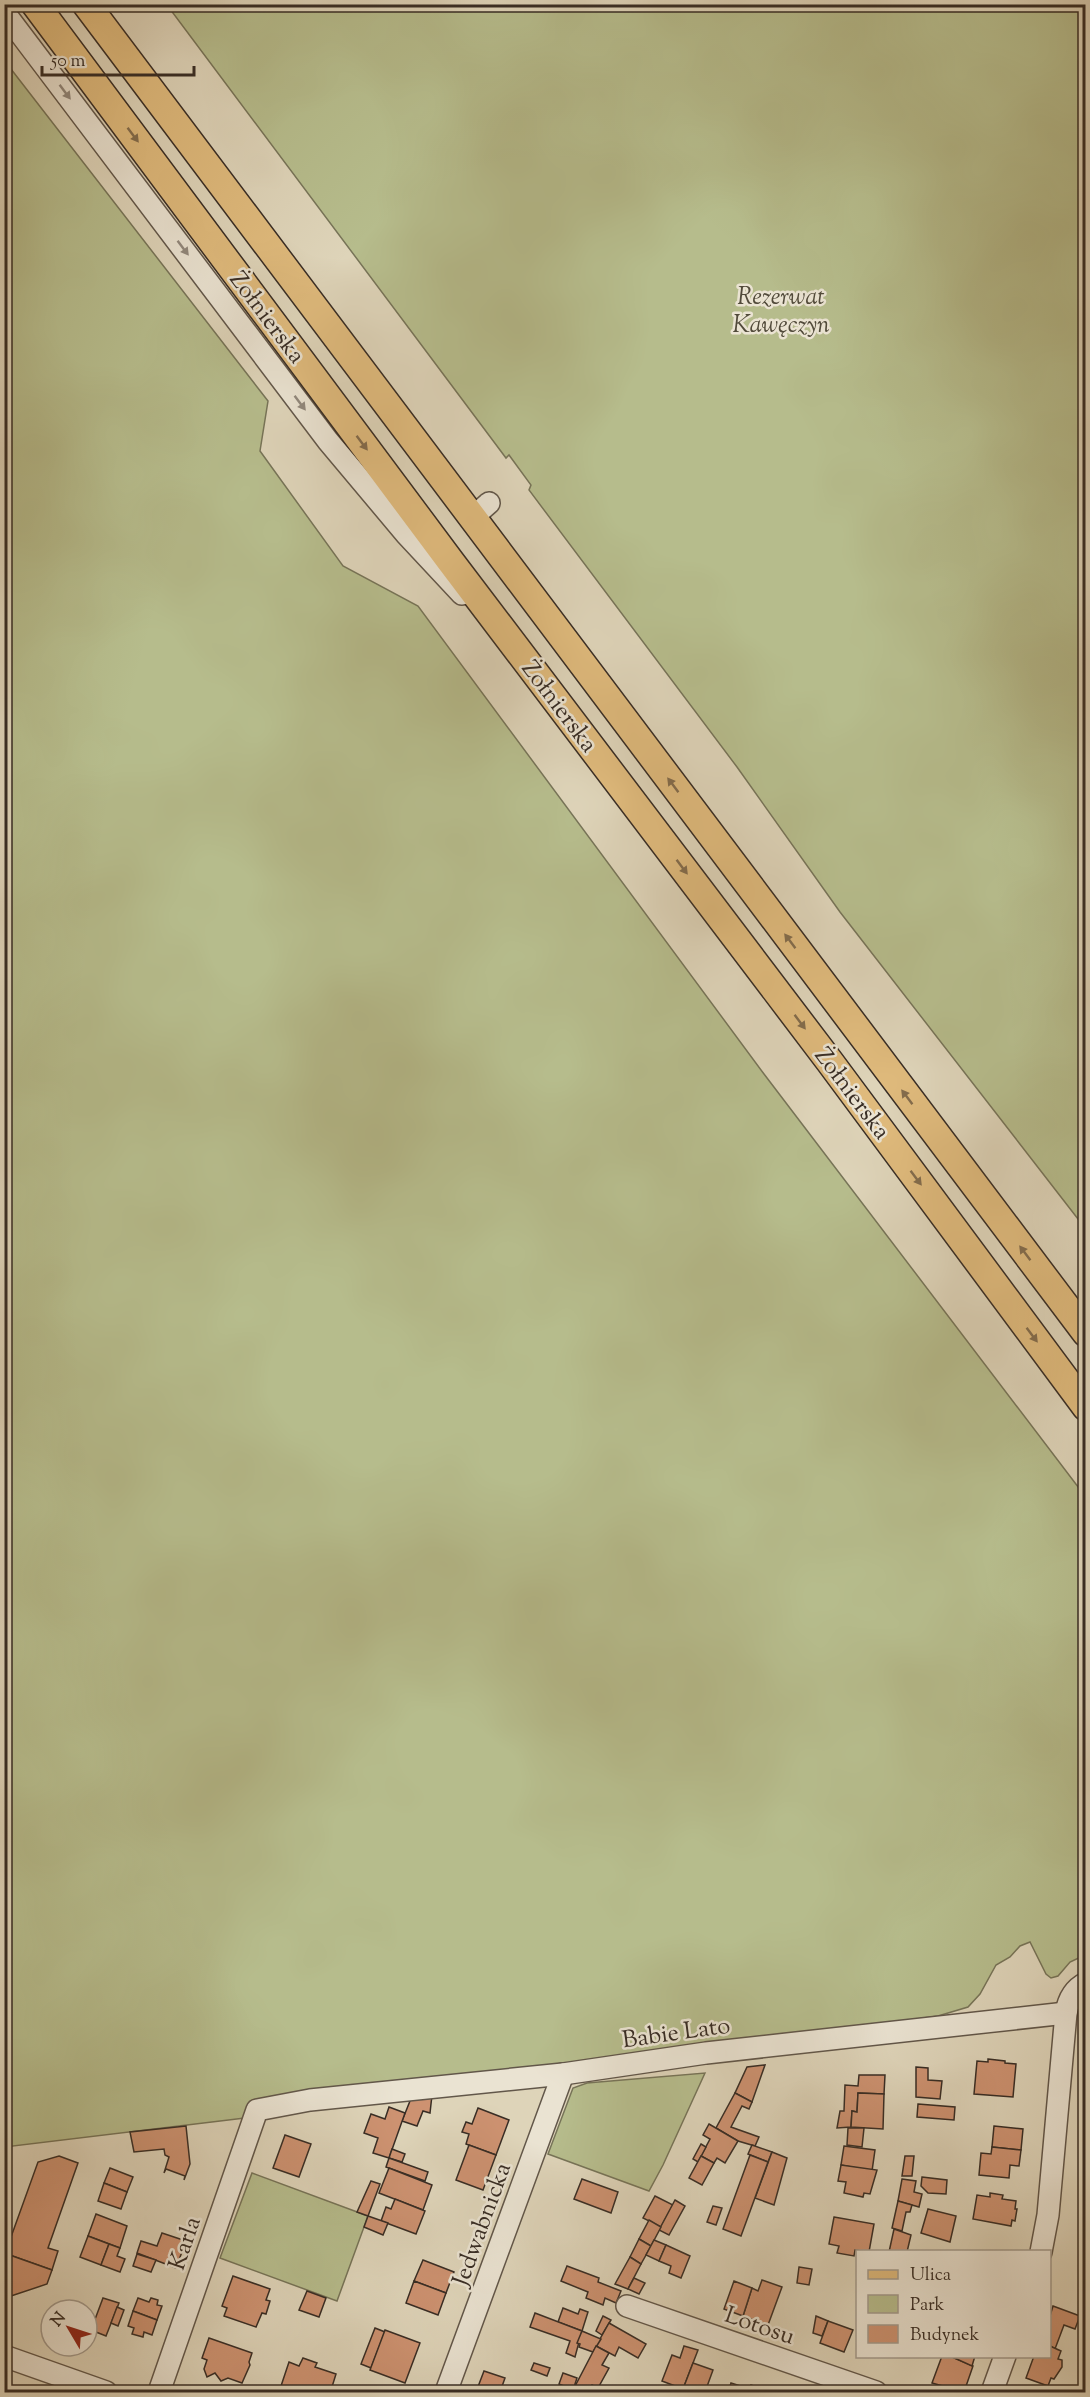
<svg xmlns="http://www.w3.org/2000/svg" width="1090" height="2397" viewBox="0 0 1090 2397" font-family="'Sorts Mill Goudy',serif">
<rect width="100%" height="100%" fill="#ded4b9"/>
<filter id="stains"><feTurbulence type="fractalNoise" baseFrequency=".00333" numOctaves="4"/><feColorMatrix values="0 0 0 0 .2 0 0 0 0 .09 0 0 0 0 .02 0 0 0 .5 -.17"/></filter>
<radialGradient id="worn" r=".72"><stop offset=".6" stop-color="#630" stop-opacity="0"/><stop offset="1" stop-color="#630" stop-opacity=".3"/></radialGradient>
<g fill="#b6bc8c" stroke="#777458" stroke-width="1.5">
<path d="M167 5H1085V1228L840 912 737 767 529 490 531 485 509 455 506 458Z"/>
<path d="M4 60 268 401 260 451 343 566 418 606 764 1074 1085 1496V1955L1070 1962 1058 1976 1051 1978 1046 1974 1030 1942 1020 1946 1010 1957 996 1965 980 1994 968 2007 938 2016 564 2067 245 2118 5 2147Z"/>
<path d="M705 2073 663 2165 649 2191 548 2154 573 2088 587 2083Z"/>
<path d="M252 2173 368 2216 337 2301 220 2258Z"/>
</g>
<g fill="#cd9271" stroke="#382d25" stroke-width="1.5">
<path d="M988 2059 1005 2061V2063L1016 2064 1013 2097 974 2094 977 2061 988 2062Z"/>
<path d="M765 2065 752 2102 735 2093 747 2067Z"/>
<path d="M916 2067 928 2068V2080L942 2081 940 2099 916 2097Z"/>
<path d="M859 2075H885L884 2094 858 2093 857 2112 852 2111 851 2127 837 2128 840 2111H844L845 2085 858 2086Z"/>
<path d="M735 2093 752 2102 749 2109 742 2106 731 2127 759 2137 755 2146 738 2141 716 2128Z"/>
<path d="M858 2093 884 2094 883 2129 851 2127 852 2111 857 2112Z"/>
<path d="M432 2095 430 2113 423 2111 417 2126 402 2121 412 2096Z"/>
<path d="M918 2104 955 2107 954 2120 917 2117Z"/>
<path d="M389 2107 405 2113 389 2158 373 2153 378 2138 364 2133 371 2114 385 2119Z"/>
<path d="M478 2108 509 2120 496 2155 466 2144 469 2134 462 2132 466 2122 472 2124Z"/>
<path d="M709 2124 738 2141 725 2163 717 2158 714 2163 701 2156 710 2139 703 2135Z"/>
<path d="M186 2126 190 2164 184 2180 185 2176 166 2169 164 2173 169 2157 165 2155 164 2149 134 2152 130 2132Z"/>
<path d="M994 2126 1023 2129 1021 2150 992 2147Z"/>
<path d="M848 2128H864L862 2147 847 2145Z"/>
<path d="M285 2135 311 2144 299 2177 273 2168Z"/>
<path d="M701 2144 706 2147 698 2162 693 2159Z"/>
<path d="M469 2145 496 2155 483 2190 456 2180Z"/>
<path d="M752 2145 772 2152 768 2162 748 2154Z"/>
<path d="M844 2146 875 2150 872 2171 841 2165Z"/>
<path d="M992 2147 1021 2150 1019 2166 1010 2165 1009 2178 979 2175 981 2153 991 2154Z"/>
<path d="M392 2149 405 2154 402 2162 389 2158Z"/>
<path d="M772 2152 787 2158 774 2205 755 2198Z"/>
<path d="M750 2155 768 2162 741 2236 723 2229Z"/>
<path d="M59 2156 78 2163 48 2248 58 2251 52 2270 4 2253V2240L11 2237 38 2162Z"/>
<path d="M701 2156 714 2163 702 2185 689 2178Z"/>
<path d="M905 2156H914L912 2176H902Z"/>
<path d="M389 2158 428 2172 425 2181 386 2167Z"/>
<path d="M841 2165 877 2170 870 2194 864 2193 863 2197 844 2193 846 2182 838 2181Z"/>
<path d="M110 2168 133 2177 127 2192 104 2183Z"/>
<path d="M389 2168 432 2185 423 2210 379 2193Z"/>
<path d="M922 2177 947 2180 946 2194 928 2193 921 2186Z"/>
<path d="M582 2179 618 2192 611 2213 574 2199Z"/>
<path d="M902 2179 916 2181 914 2192 922 2194 919 2207 898 2201Z"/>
<path d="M371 2181 380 2184 368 2216 357 2212Z"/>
<path d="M104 2183 127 2192 121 2209 98 2201Z"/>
<path d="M990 2193 1003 2195 1002 2199 1016 2201 1015 2209H1017L1015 2221 1012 2220 1011 2226 973 2219 977 2195 990 2197Z"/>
<path d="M655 2196 673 2205 661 2227 643 2218Z"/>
<path d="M395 2199 425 2211 416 2234 381 2221 386 2207 391 2209Z"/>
<path d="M675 2200 685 2206 669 2235 659 2230Z"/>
<path d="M898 2201 912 2205 910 2212H906L902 2231 892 2228Z"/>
<path d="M713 2206 722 2208 716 2225 707 2222Z"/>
<path d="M928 2209 956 2216 950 2242 921 2233Z"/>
<path d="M96 2214 127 2226 120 2248 88 2236Z"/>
<path d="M368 2216 388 2223 383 2235 364 2227Z"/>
<path d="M834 2217 874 2224 869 2252 855 2250 854 2256 837 2253 839 2246 829 2244Z"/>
<path d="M649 2220 661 2227 651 2246 639 2239Z"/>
<path d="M894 2229 911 2235 907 2252H889Z"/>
<path d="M162 2233 186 2241 176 2268 137 2253 141 2241 157 2246Z"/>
<path d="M88 2236 109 2244 101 2265 80 2257Z"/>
<path d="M639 2239 651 2246 641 2264 630 2257Z"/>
<path d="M654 2240 666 2245 659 2261 646 2255Z"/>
<path d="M109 2244 120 2248 117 2256 125 2259 120 2272 101 2265Z"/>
<path d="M666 2245 690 2256 681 2278 669 2273 671 2266 659 2261Z"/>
<path d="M4 2253 52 2270 47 2284 8 2297 7 2292 4 2291Z"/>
<path d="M137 2254 156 2260 151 2272 133 2266Z"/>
<path d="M630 2257 641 2264 628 2289 615 2284Z"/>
<path d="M423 2260 454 2272 446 2293 414 2281Z"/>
<path d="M567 2266 599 2278 598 2282 621 2291 616 2303 605 2298 603 2305 586 2298 588 2292 561 2281Z"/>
<path d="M799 2267 812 2269 809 2285 797 2283Z"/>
<path d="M233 2276 270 2289 266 2300 270 2301 266 2314 262 2313 256 2327 224 2316 227 2308 222 2306Z"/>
<path d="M634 2278 645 2283 639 2294 628 2289Z"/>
<path d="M762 2280 782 2287 768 2325 743 2316 752 2288 758 2291Z"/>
<path d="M414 2281 446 2293 438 2315 406 2303Z"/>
<path d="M734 2281 752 2288 743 2316 724 2309Z"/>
<path d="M307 2291 326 2298 319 2317 299 2310Z"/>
<path d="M103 2298 119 2303 106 2336 91 2330Z"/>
<path d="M138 2298 149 2302 151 2298 158 2300 157 2305 162 2306 157 2320 133 2311Z"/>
<path d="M1053 2306 1080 2316 1075 2329 1064 2325 1055 2349 1050 2346V2316Z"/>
<path d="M117 2307 124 2310 118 2326 111 2323Z"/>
<path d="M563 2308 578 2314 580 2309 588 2312 582 2331 558 2322Z"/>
<path d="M133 2311 157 2320 152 2335 144 2332 143 2337 132 2334 134 2328 128 2326Z"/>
<path d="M535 2313 582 2331 575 2357 566 2353 570 2341 530 2327Z"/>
<path d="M603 2316 611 2320 602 2335 596 2331Z"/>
<path d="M816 2316 828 2321 822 2336 813 2333Z"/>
<path d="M828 2321 853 2330 844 2352 820 2343Z"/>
<path d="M609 2323 646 2344 638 2358 619 2347 615 2356 596 2346Z"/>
<path d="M375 2328 385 2332 371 2368 361 2364Z"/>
<path d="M385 2330 420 2343 405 2383 370 2370Z"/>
<path d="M582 2331 601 2339 593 2352 579 2347 580 2344 577 2343Z"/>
<path d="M209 2338 252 2353 249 2362 250 2365 242 2383 228 2378 221 2381 215 2373 207 2377 204 2369 207 2360 202 2358Z"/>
<path d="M596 2346 609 2353 602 2365 609 2368 598 2388 592 2385 587 2392H572Z"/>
<path d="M684 2346 698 2350 683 2389 662 2381 672 2355 680 2358Z"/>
<path d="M1050 2346 1061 2351 1058 2359 1062 2360V2367L1054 2379 1051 2378 1048 2386 1026 2378 1034 2356H1050Z"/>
<path d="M942 2356H950L973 2366 964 2392 932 2383Z"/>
<path d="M950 2356H975L972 2366Z"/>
<path d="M303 2358 317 2363 315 2367 336 2374 331 2390 335 2392H279L289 2362 299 2366Z"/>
<path d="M534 2363 550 2368 547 2376 531 2370Z"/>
<path d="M693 2363 713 2370 705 2392H694L683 2389Z"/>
<path d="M484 2371 505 2378 500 2392H476Z"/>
<path d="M563 2373 577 2378 573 2390 559 2384Z"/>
<path d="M731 2383 750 2389 751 2385 762 2389 761 2392H728Z"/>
</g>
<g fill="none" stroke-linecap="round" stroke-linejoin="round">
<defs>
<g id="minor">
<path d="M4 12 328 441 406 534 462 594"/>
<path d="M472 518 489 503"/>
<path d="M1041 2252 1048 2215 1066 2013C1068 2001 1074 1989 1086 1983"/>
<path d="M627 2306 876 2392"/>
<path d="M4 2356 106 2392"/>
<path d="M159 2392 257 2110 310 2100 563 2074 706 2053 1066 2013"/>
<path d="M446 2392 563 2074"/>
<path d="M992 2392 1005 2356"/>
</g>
<g id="major">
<path d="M35 4 451 562 830 1062 1086 1407"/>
<path d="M86 4 1086 1333"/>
</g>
</defs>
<use href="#minor" stroke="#62574a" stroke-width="24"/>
<use href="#major" stroke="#382d25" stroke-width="30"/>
<use href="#minor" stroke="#eae3d2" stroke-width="21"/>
<use href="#major" stroke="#dfba7c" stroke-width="27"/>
</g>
<defs><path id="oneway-solid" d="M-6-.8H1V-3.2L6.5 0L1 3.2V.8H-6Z" transform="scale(1.5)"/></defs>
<g fill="#91887c">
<use href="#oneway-solid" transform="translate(65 92) rotate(53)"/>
<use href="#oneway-solid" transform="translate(183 248) rotate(53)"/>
<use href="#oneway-solid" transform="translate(300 403) rotate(53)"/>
</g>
<g fill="#836c4c">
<use href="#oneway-solid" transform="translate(133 135) rotate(53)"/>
<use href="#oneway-solid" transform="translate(362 443) rotate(53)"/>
<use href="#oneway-solid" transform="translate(673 785) rotate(-127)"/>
<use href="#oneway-solid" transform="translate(682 867) rotate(53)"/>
<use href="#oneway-solid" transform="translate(790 941) rotate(-127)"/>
<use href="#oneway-solid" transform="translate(800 1022) rotate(53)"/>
<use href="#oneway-solid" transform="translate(907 1097) rotate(-127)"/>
<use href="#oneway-solid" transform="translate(916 1178) rotate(53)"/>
<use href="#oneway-solid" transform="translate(1025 1253) rotate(-127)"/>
<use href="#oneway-solid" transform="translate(1032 1335) rotate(53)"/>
</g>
<g text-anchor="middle" stroke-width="5" stroke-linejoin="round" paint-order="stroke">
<g font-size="24" font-style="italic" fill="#514a3a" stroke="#eae3d2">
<text x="781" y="304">Rezerwat<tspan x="781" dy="28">Kawęczyn</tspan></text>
</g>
<g font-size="24" fill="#382d25" stroke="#eae3d2">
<text transform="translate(268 317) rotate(53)" y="8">Żołnierska</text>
<text transform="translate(560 706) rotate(53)" y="8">Żołnierska</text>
<text transform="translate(853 1093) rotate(53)" y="8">Żołnierska</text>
<text transform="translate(676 2032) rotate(-8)" y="8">Babie Lato</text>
<text transform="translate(481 2224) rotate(-70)" y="8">Jedwabnicka</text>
<text transform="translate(184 2243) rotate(-71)" y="8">Karla</text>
<text transform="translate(760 2325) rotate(19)" y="8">Lotosu</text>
</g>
</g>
<rect width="1090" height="2397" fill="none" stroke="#ded4b9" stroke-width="24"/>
<rect x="6" y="6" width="1078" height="2385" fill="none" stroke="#382d25" stroke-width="3"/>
<rect x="12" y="12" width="1066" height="2373" fill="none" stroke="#382d25" stroke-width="1.5"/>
<rect x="856" y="2250" width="195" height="108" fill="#eae3d2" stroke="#a39a8d" stroke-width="1.5"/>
<rect x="868" y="2270" width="30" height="9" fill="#dfba7c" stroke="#a39a8d" stroke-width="1.5"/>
<text x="910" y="2280" font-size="18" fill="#382d25">Ulica</text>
<rect x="868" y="2295" width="30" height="18" fill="#b6bc8c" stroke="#a39a8d" stroke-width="1.5"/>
<text x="910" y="2310" font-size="18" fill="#382d25">Park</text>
<rect x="868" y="2325" width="30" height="18" fill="#cd9271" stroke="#a39a8d" stroke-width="1.5"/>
<text x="910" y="2340" font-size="18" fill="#382d25">Budynek</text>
<g transform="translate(69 2328) rotate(309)"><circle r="28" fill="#eae3d2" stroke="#a39a8d" stroke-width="1.5"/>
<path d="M0-4.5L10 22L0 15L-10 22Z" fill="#8f2418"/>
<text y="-9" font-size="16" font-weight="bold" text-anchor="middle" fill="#382d25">N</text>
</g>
<path d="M42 66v9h152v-9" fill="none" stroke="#382d25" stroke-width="3"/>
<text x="51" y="66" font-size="18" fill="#382d25" stroke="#eae3d2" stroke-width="4.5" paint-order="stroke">50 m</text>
<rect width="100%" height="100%" filter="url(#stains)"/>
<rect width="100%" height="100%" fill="url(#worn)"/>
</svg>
